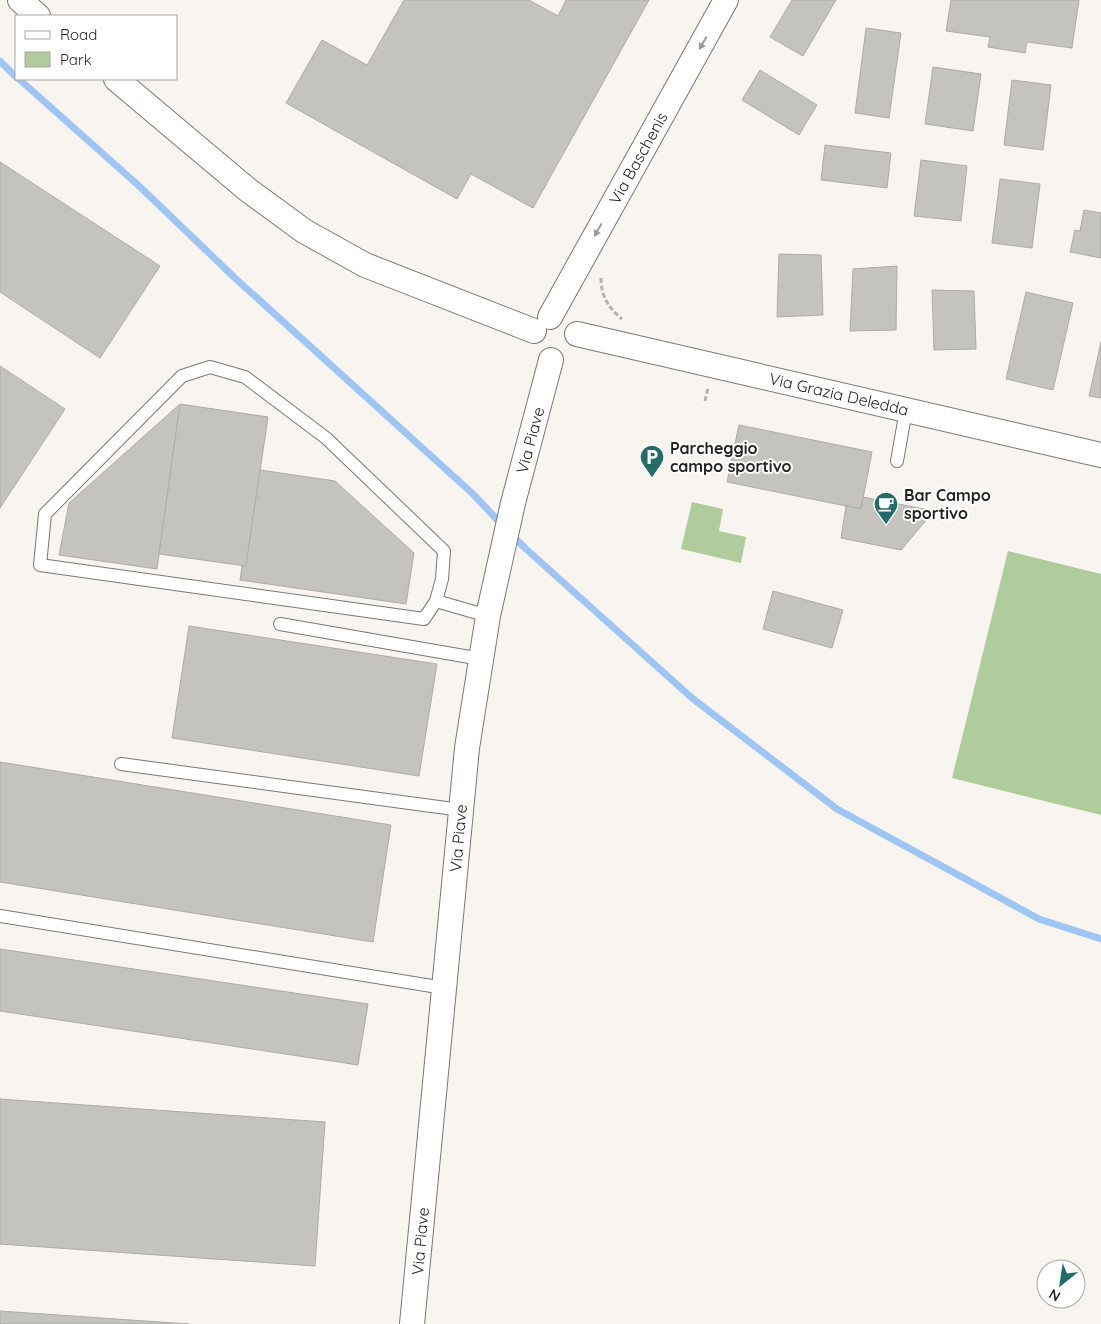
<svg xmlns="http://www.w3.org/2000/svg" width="1101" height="1324" viewBox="0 0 1101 1324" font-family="Quicksand,sans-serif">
<rect width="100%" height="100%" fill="#f8f5f0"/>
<g fill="#b1cc9c">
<path d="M692 502 723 509 719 531 746 537 741 563 681 549Z"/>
<path d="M1008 551 1101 574V815L952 778Z"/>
</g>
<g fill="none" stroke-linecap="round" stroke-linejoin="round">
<g stroke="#9fc5f5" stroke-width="7">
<path d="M0 61 16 77"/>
<path d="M19 79 138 185 236 279 473 494 503 526"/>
<path d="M511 534 526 549 692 698 837 809 1039 919 1101 939"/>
</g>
</g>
<g fill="#c5c3be" stroke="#afaca8">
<path d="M404 0H529L558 16 566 0H649L533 208 471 174 457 199 286 103 322 40 367 65Z"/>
<path d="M792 0H836L803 56 770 37Z"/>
<path d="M951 0H1079L1072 48 1027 42 1025 53 988 47 990 37 946 31Z"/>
<path d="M866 28 901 33 889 118 855 113Z"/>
<path d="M933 67 981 74 973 131 925 124Z"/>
<path d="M760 70 817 105 799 135 742 100Z"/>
<path d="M1012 80 1051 85 1043 150 1004 145Z"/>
<path d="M825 145 891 153 887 188 821 180Z"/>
<path d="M921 160 967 166 961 221 914 216Z"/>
<path d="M0 162 160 266 100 358 0 292Z"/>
<path d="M1000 179 1040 184 1032 248 992 243Z"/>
<path d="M1084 210 1101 213V258L1070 252 1075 230 1080 231Z"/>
<path d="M779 254 821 255 823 315 777 317Z"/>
<path d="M897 266 896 330 850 331 853 269Z"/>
<path d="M932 290 974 291 976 349 934 350Z"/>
<path d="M1026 292 1073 303 1053 390 1006 379Z"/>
<path d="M1101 342V398L1089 396Z"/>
<path d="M0 366 65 409 0 508Z"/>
<path d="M180 404 157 569 59 555 69 503Z"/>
<path d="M180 404 268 417 246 566 159 554Z"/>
<path d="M739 425 872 452 861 509 727 482Z"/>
<path d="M260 470 335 481 414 553 406 604 240 580 242 566H246Z"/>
<path d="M863 497 934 511 901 550 841 538 846 506 861 509Z"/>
<path d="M773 591 843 610 832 648 763 629Z"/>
<path d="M189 626 437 664 419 776 172 738Z"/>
<path d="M0 762 391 825 373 942 0 882Z"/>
<path d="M0 949 368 1004 358 1065 0 1011Z"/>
<path d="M0 1099 325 1122 315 1266 0 1244Z"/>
<path d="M0 1311 189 1324H0Z"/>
</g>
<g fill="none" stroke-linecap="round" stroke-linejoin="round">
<defs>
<g id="service">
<path d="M897 461 906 410"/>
<path d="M436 601 424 619 40 565 45 514 182 376 210 367 245 377 326 438 444 551 442 579 436 601 488 616"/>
<path d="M280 624 481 659"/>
<path d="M121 764 461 810"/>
<path d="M0 916 444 988"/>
</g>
<g id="minor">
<path d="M20 0 38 16"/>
<path d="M116 79 248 190 304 231 365 265 534 331"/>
<path d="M550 317 726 0"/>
<path d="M577 334 1101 455"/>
<path d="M412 1324 467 748 488 616 513 503 551 360"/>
</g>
</defs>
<use href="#service" stroke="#7a7874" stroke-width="14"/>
<use href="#minor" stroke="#7a7874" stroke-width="26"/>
<g stroke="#b5b2ae" stroke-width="3" stroke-dasharray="5 2.5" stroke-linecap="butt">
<path d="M601 278C601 296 608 307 622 319"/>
<path d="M705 401 708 388"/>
</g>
<use href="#service" stroke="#fff" stroke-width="12"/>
<use href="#minor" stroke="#fff" stroke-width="24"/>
</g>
<defs><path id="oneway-solid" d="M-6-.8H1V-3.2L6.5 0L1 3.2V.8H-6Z" transform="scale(1.25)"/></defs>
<g fill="#9c9c9b">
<use href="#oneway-solid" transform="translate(703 43) rotate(119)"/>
<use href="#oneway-solid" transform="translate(598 230) rotate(119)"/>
</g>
<defs>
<symbol id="parking-pin" viewBox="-11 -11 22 30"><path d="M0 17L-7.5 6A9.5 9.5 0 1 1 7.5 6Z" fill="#236d68" stroke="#fff"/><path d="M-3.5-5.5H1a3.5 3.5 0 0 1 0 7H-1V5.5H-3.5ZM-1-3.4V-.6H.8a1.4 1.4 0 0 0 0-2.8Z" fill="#fff"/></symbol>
<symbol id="cafe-pin" viewBox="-11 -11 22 30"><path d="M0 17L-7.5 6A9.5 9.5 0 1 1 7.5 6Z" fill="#236d68" stroke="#fff"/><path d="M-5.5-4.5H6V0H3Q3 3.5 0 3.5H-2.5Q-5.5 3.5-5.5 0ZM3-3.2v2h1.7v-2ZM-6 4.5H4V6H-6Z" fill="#fff"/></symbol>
</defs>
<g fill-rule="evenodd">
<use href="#parking-pin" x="638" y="443" width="28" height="38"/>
<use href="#cafe-pin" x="872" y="490" width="28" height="38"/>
</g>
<g text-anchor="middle" stroke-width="4" stroke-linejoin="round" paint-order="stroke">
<g font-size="16" fill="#242321" stroke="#fff">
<text transform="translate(638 158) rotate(-61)" y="6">Via Baschenis</text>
<text transform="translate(839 394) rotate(13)" y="6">Via Grazia Deledda</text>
<text transform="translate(530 440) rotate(-75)" y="6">Via Piave</text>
<text transform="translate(458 838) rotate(-85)" y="6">Via Piave</text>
<text transform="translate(420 1241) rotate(-85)" y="6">Via Piave</text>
</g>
<g font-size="16" font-weight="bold" fill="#242321" stroke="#fff" text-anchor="start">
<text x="670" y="454">Parcheggio<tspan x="670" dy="18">campo sportivo</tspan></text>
<text x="904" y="501">Bar Campo<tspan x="904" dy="18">sportivo</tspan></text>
</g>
</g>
<rect x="15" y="15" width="162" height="65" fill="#ffffff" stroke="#a7a7a6"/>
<rect x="25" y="31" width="25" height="8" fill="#ffffff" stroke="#a7a7a6"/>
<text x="60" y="40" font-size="15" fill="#242321">Road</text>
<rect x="25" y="52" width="25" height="15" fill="#b1cc9c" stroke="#a7a7a6"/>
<text x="60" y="65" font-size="15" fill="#242321">Park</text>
<g transform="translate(1061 1284) rotate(210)"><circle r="24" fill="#ffffff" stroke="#a7a7a6"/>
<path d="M0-4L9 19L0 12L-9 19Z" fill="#236d68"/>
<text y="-8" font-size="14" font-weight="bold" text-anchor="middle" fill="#242321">N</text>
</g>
</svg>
